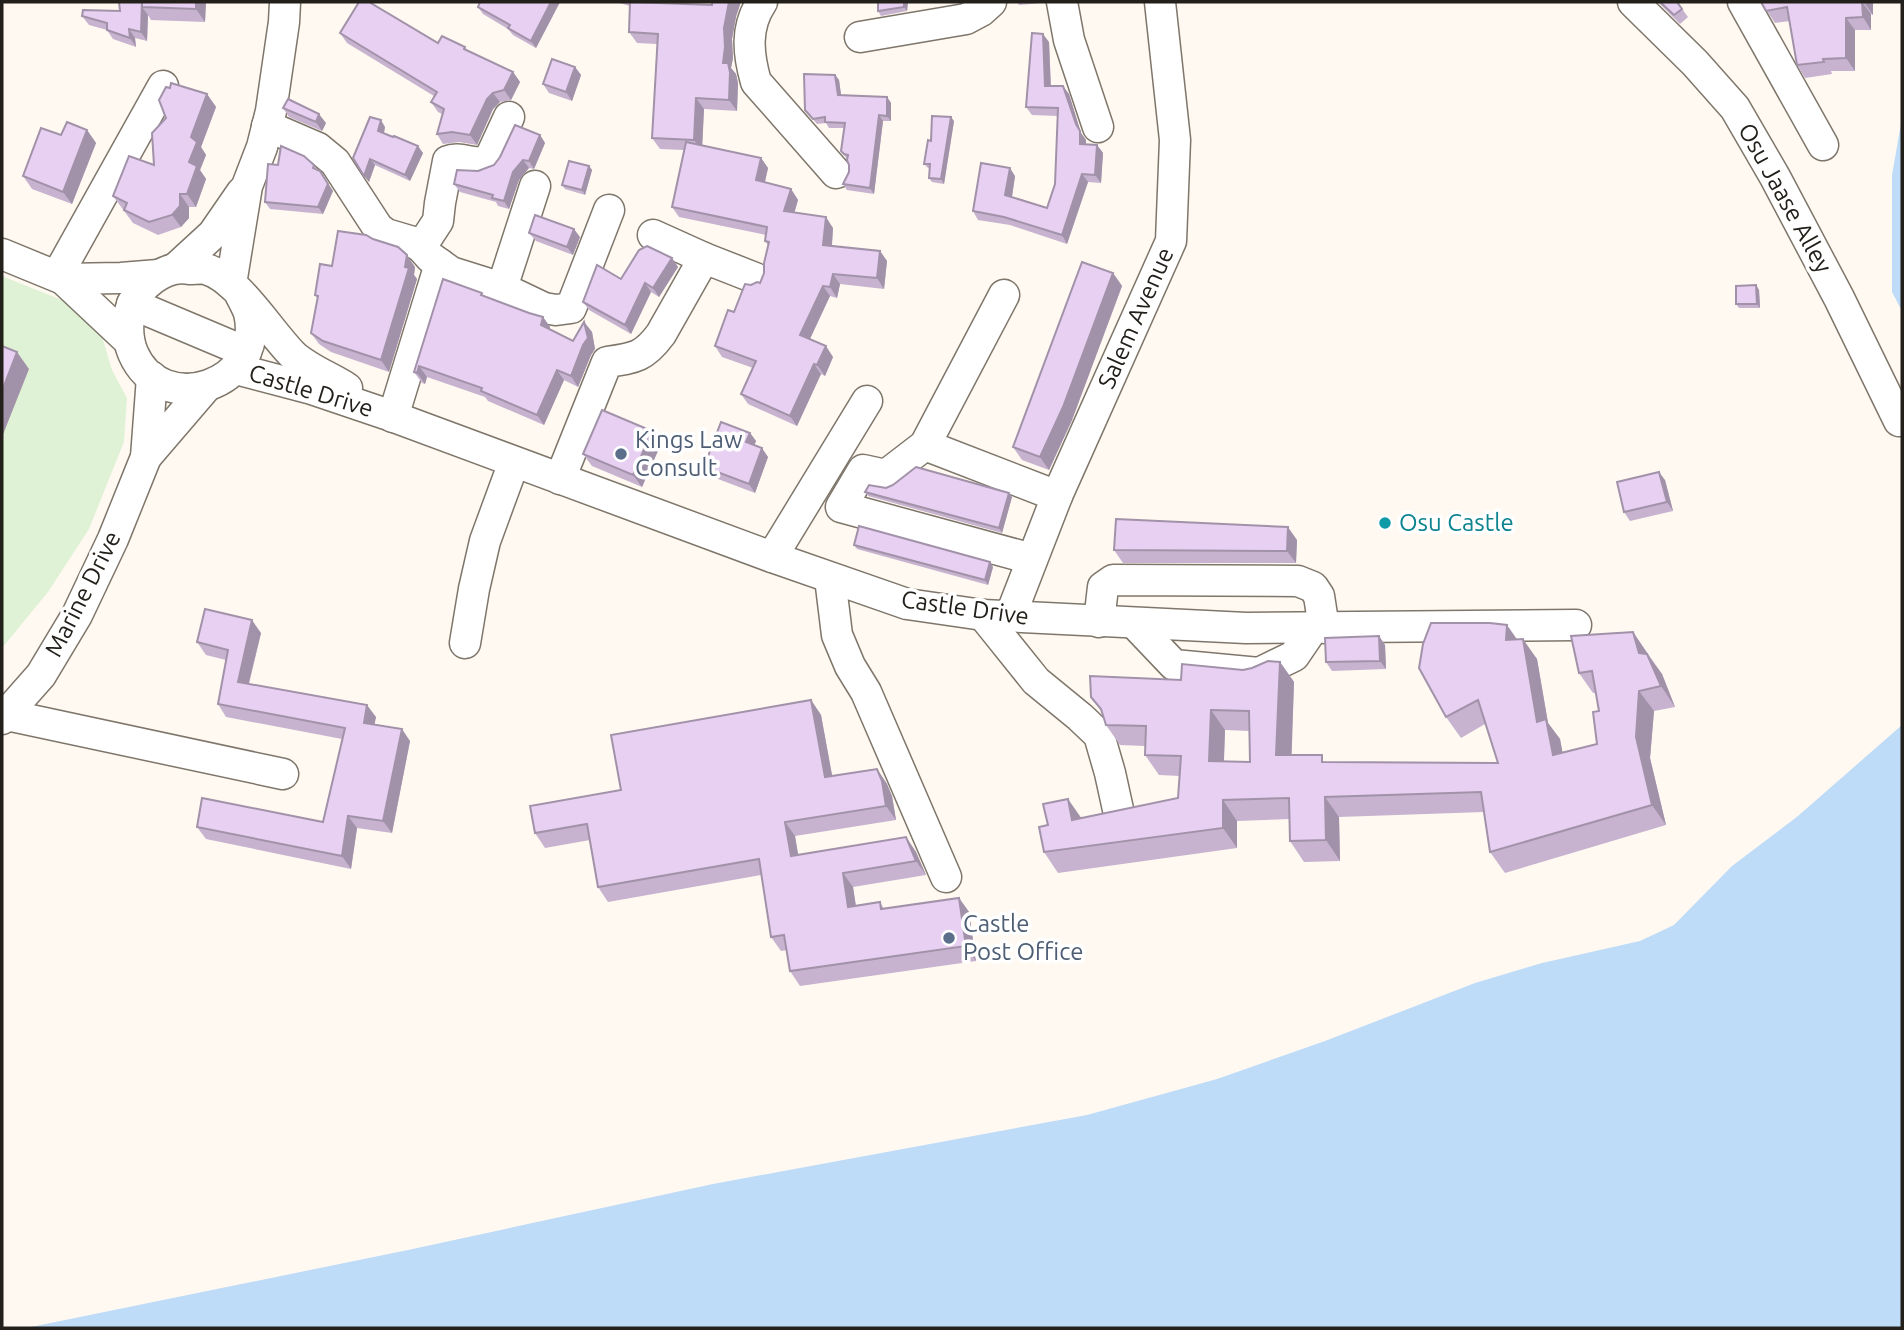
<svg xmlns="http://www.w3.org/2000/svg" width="1904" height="1330" viewBox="0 0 1904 1330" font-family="Ubuntu,sans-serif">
<rect width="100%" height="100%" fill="#fff9f1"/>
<path fill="#dff2d6" d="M2 276 92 312 101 333 112 370 127 398 124 442 89 529 48 592 2 648Z"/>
<g fill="#bedbf8">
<path d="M1902 118V311L1892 292V175Z"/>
<path d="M1902 725V1328H26L408 1250 713 1184 1087 1115 1217 1079 1325 1041 1475 983 1542 963 1640 941 1674 925 1732 866 1798 816Z"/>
</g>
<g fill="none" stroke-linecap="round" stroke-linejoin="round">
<defs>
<g id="minor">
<path d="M762 2C745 27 748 54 756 82L836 173"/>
<path d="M1062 2 1069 40 1098 127"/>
<path d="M1633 2 1695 63 1735 108 1775 177 1839 298 1899 421"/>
<path d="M1743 2 1823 145"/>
<path d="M860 37 966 19 981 11 991 2"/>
<path d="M267 126 318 148 335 162 378 228 386 234 413 242 421 247 430 257 451 272 502 288 544 308 556 310 571 308 609 210"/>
<path d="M421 247 438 221 440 203 448 161C462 155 477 169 490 158L509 117"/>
<path d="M2 254 63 279 129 341"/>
<path d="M704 258 755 278"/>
<path d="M176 268 213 234 242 192"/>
<path d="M57 276 163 86"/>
<path d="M63 279 121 278 158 275"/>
<path d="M231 284 247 186 262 147 271 111 284 22 285 2"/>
<path d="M502 288 535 186"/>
<path d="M240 294C243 300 247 307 249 313 266 385 162 420 133 353 127 339 127 326 130 311 135 291 154 274 174 269 179 268 185 268 190 269 195 269 202 268 206 269 238 278 269 331 293 355 308 369 330 377 347 388"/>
<path d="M1004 295 925 445 886 475 863 470 841 507 1032 559"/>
<path d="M132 304 246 352"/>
<path d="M236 369 312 389 386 414 772 557 907 604 983 615 1246 628 1576 625"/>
<path d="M393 417 440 264"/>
<path d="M925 445 1057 496"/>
<path d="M146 457 206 387"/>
<path d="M560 479 607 362C635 358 644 357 661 334L704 258 653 235"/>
<path d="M772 557 867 401"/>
<path d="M830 578 837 635 850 666 866 692 946 877"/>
<path d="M983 615 1036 681 1080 717 1099 735 1110 773 1119 814"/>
<path d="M1010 617 1057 496 1171 241 1175 140 1160 2"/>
<path d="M1099 622 1103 587 1113 580 1298 581 1313 587 1319 596 1324 628"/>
<path d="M1134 623 1174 665 1259 673 1294 656 1313 628"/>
<path d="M465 643 474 589 485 541 514 462"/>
<path d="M7 715 283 774"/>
<path d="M2 719 41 675 77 615 113 539 146 457 152 377"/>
</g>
</defs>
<use href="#minor" stroke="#7e766a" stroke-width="33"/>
<use href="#minor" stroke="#fff" stroke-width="30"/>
</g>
<g fill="#c7b3cf" fill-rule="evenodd">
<path d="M119 2H206L205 22 151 20 148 15 147 41 135 38 136 47 113 39 107 30 89 25 82 16 120 11Z"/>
<path d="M480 2H560L536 48 513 35 508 29 483 14 478 7Z"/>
<path d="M616 2H651L736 17 732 39 733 58 731 68 736 74 738 83 737 111 704 109 702 146 761 158 768 168 765 182 791 189 798 200 794 213 833 228 832 246 880 251 887 261 884 289 840 284 837 298 830 296 810 339 833 357 825 376 821 374 797 426 748 404 741 394 753 368 722 357 715 346 734 312 751 285 760 283 764 273 768 245 765 241 766 235 679 217 672 207 684 150 660 149 652 138 657 44 637 43 629 32 630 6Z"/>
<path d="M878 2H908L907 11 881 16 878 11Z"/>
<path d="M1017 2H1041V3L1019 5Z"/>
<path d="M1658 2H1677L1688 17 1680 24Z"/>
<path d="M1761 2H1873V15L1871 14V30H1855V71H1831L1832 74 1805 78 1797 65 1790 21 1775 23Z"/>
<path d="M371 3 438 43 465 47 467 50 513 72 520 82 511 100 500 102 493 109 477 145 459 142 443 144 437 134 442 114 438 112 431 102 434 96 347 43 340 33Z"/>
<path d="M1049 42 1051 86 1069 94 1081 133 1086 140V145H1097L1103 153 1101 183 1088 182 1067 244 1010 225 978 220 973 211 1015 176 1012 197 1047 208 1055 184 1058 116 1032 115 1026 107Z"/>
<path d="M575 67 581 75 572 101 549 93 543 84Z"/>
<path d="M835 75 839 80 841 96 887 97 891 103V121H883L874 194 847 190 843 184 849 172V165L847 159 841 151 844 128H829L826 123 817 124 805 110Z"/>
<path d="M207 94 216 107 201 147 206 155 200 170 206 179 196 207H189V218L181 227 158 235 133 223 113 196 154 165Z"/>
<path d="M283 108 326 123 322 131 289 117Z"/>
<path d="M954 121 944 184 932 182 929 178 930 168H928L924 164 931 141Z"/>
<path d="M385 127 384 133 423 153 410 181 375 165 369 182 353 158Z"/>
<path d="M87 130 96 143 72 204 32 189 23 176Z"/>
<path d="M540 135 545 143 534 169 529 168 519 180 509 209 498 206 496 202 460 192 454 184 494 165Z"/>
<path d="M314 165 333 191 323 214 270 209 265 202Z"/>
<path d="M589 166 592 170 585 195 565 189 562 185Z"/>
<path d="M529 233 580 237 573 255 536 241Z"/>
<path d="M672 258 678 267 659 297 651 292 631 334 589 310 583 302 621 279Z"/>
<path d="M332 266 415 267 414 275 417 279 389 372 331 352 319 344 311 333 318 299 315 295Z"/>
<path d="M1113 273 1122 286 1072 420 1049 470 1022 460 1013 447Z"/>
<path d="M443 279 482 293 483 296 529 313 543 317 550 327V330L573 341 584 322 592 332 595 349 591 355 578 387 564 380 544 425 488 401 485 397 427 377 425 384 422 383 414 372Z"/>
<path d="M1756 285 1759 290 1760 308H1739L1736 304Z"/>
<path d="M652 431 661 444 642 487 592 466 583 454Z"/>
<path d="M750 433 756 441 754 445 768 457 755 493 710 476 704 467Z"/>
<path d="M1665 480 1673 511 1630 521 1624 512Z"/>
<path d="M886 488 1012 497 1002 533 868 496 865 492Z"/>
<path d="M1297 540 1296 563H1123L1114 550Z"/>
<path d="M854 545 993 567 988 585 857 549Z"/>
<path d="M1633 632 1662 674 1675 707 1654 711 1650 758 1666 825 1505 873 1490 852 1484 812 1339 817 1340 861 1304 862 1290 841 1289 819 1237 821V848L1058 873 1044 852 1081 818 1178 798 1180 776 1159 775 1145 755V746L1120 745 1106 725 1102 712 1091 697 1181 680 1243 670 1280 662 1294 682 1291 755 1327 762 1498 763 1485 724 1461 738 1446 717 1518 639 1537 659 1548 723 1560 739 1562 752 1597 744 1599 711 1596 693H1593L1579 673ZM1225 730 1250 731V762L1224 761Z"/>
<path d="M261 633 249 684 376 717 374 725 410 741 392 833 357 828 351 869 206 839 197 827 323 822 342 739 226 717 218 704 226 660 206 655 197 642Z"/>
<path d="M1379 636 1385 645 1386 669 1332 671 1326 662Z"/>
<path d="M811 700 821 715 832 776 877 769 887 784 892 796 896 820 795 836 798 855 906 837 916 852 926 875 853 887 856 906 880 902 884 909 959 898 969 912 976 961 800 986 790 971 787 950 781 951 771 937 761 875 608 902 598 887 590 840 545 848 535 833 621 790Z"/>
</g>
<g fill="#a292a9">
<path d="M196 2H206L205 22 196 9Z"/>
<path d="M551 2H560L536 48 531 41Z"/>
<path d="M729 2H741L736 17 732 39 733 58 731 68 736 74 738 83 737 111 729 100 723 63 724 28Z"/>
<path d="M904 2H908L907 11 904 7Z"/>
<path d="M1862 2 1871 14V30L1863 17Z"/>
<path d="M1864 2H1873V15Z"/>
<path d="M142 7 148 15 147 41 141 32Z"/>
<path d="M1846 18 1855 30V71L1846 58Z"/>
<path d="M129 29 135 38 136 47 130 38Z"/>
<path d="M1043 34 1049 42 1051 94 1045 86Z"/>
<path d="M575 67 581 75 572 101 566 92Z"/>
<path d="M513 72 520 82 511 100 504 90Z"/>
<path d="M835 75 839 80 842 101 838 95Z"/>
<path d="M1063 86 1069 94 1081 133 1086 140V152L1080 144 1076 124Z"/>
<path d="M493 93 500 102 493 109 477 145 470 135 487 99Z"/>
<path d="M207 94 216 107 201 147 206 155 200 170 206 179 196 207 187 194 191 137Z"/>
<path d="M887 97 891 103V121L887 116Z"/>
<path d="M696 98 704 109 702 151 694 140Z"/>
<path d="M319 114 326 123 322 131 316 122Z"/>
<path d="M879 115 883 121 874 194 870 188Z"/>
<path d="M951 117 954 121 944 184 941 179Z"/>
<path d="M381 120 385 127 383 137 378 131Z"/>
<path d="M87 130 96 143 72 204 63 192Z"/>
<path d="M540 135 545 143 534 169 529 161Z"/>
<path d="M1097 145 1103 153 1101 183 1095 175Z"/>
<path d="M418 146 423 153 410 181 405 175Z"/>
<path d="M761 158 768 168 763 190 756 180Z"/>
<path d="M370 159 375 165 369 182 364 176Z"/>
<path d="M523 160 529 168 519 180 509 209 504 201 513 172Z"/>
<path d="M589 166 592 170 585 195 582 190Z"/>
<path d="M1010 168 1015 176 1011 203 1005 195Z"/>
<path d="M320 171 333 191 323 214 318 207Z"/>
<path d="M1082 174 1088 182 1067 244 1062 235Z"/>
<path d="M791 189 798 200 792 221 784 211Z"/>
<path d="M180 194 189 207V218L181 227 172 215Z"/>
<path d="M826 217 833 228 831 256 823 245Z"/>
<path d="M574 229 580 237 573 255 567 247Z"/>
<path d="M880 251 887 261 884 289 877 278Z"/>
<path d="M407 255 415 267 414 275 417 279 389 372 381 360Z"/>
<path d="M672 258 678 267 659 297 653 288Z"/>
<path d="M1113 273 1122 286 1072 420 1049 470 1040 457Z"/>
<path d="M833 274 840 284 837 298 830 287Z"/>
<path d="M645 283 651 292 631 334 625 325Z"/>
<path d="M1756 285 1759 290 1760 308 1757 304Z"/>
<path d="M823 286 830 296 807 345 800 335Z"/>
<path d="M543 317 550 327 549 336 541 325Z"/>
<path d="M584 322 592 332 595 349 591 355 578 387 571 376Z"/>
<path d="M826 346 833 357 825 376 817 365Z"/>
<path d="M17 352 29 369 2 437V391Z"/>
<path d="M814 364 821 374 797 426 790 416Z"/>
<path d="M419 366 427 377 425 384 417 373Z"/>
<path d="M557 370 564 380 544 425 537 415Z"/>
<path d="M652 431 661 444 642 487 633 475Z"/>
<path d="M750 433 756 441 752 451 746 442Z"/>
<path d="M762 448 768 457 755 493 749 484Z"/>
<path d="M1659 472 1665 480 1673 511 1667 502Z"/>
<path d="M1009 493 1012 497 1002 533 999 528Z"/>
<path d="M1288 527 1297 540 1296 563 1287 551Z"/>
<path d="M990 562 993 567 988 585 985 580Z"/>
<path d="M252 620 261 633 246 694 238 682Z"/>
<path d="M1507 625 1521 645 1506 640Z"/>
<path d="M1633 632 1647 653 1653 673 1639 653Z"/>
<path d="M1379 636 1385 645 1386 669 1380 661Z"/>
<path d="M1523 639 1537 659 1548 723 1560 739 1567 775 1553 755 1537 722Z"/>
<path d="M1647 654 1662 674 1675 707 1661 686Z"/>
<path d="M1280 662 1294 682 1291 775 1276 755Z"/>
<path d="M1639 691 1654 711 1650 758 1666 825 1652 805 1636 737Z"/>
<path d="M811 700 821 715 835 791 825 777Z"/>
<path d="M367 705 376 717 372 736 364 723Z"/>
<path d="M1211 710 1225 730 1223 782 1209 761Z"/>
<path d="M402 729 410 741 392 833 383 821Z"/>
<path d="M877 769 887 784 892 796 896 820 886 806Z"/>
<path d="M1325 797 1339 817 1340 861 1326 840Z"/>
<path d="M1068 799 1082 819 1072 820Z"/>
<path d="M1223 800 1237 821V848L1223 828Z"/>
<path d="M348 816 357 828 351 869 342 856Z"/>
<path d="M785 822 795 836 801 871 791 856Z"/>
<path d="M906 837 916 852 926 875 916 861Z"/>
<path d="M843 873 853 887 858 921 848 907Z"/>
<path d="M959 898 969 912 976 961 966 946Z"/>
</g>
<g fill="#e7d0f1" stroke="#a292a9" stroke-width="2" fill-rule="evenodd">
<path d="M119 2H142L141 32 129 29 130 38 107 30V23L82 16 83 10 120 11Z"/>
<path d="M142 2H196V9L142 7Z"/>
<path d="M359 2H369L438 43 442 36 465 47 464 49 513 72 504 90 493 93 487 99 470 135 452 132 437 134 444 109 431 102 437 92 340 33Z"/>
<path d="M480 2H551L531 41 508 28 510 25 478 7Z"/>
<path d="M630 2 712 5V2H729L724 28 725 47 723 63H728L730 72 729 100 696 98 694 140 652 138 658 34 629 32Z"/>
<path d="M878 2H904V7L878 11Z"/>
<path d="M1660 2H1677L1682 9 1674 15Z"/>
<path d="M1761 2H1864H1862L1863 17 1846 18V58L1823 59 1824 62 1797 65 1787 7 1766 11Z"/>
<path d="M1032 33 1043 34 1045 86H1063L1076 124 1080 131V144L1097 145 1095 175 1082 174 1062 235 1004 217 973 211 981 163 1010 168 1005 195 1047 208 1055 184 1058 108 1026 107Z"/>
<path d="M552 59 575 67 566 92 543 84Z"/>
<path d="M804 74 835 75 838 95 887 97V116L879 115 870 188 843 184 849 172V165L847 160 848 155 844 154 841 151 845 123 825 122V117L813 119 805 110Z"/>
<path d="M171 83 207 94 191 137 197 142 189 162 197 166 187 194H180V206L172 215 149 222 124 210 127 203 113 196 129 156 154 165 152 133 166 118 159 100 166 87 170 88Z"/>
<path d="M288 99 319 114 316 122 283 108Z"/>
<path d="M932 116 951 117 941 179 929 178 930 164H924L928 140 931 141Z"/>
<path d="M370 117 381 120 378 131 393 137 394 136 418 146 405 175 370 159 364 176 353 158Z"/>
<path d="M67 122 87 130 63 192 23 176 41 128 61 135Z"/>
<path d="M515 125 540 135 529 161 523 160 513 172 504 201 492 198 493 195 454 184 457 170 478 171 494 165 500 157Z"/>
<path d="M686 142 761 158 756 180 791 189 784 211 826 217 823 245 880 251 877 278 833 274 830 287 823 286 800 335 826 346 817 365 814 364 790 416 741 394 756 361 715 346 728 310 734 312 745 284 751 285 757 282 760 283 764 273V263L769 242 765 241 767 227 672 207Z"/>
<path d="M281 146 304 156 314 165 313 168 320 171 328 184 318 207 265 202 268 164 278 165Z"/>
<path d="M569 161 589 166 582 190 562 185Z"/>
<path d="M535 215 574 229 567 247 529 233Z"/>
<path d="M338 231 366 235 373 239 398 247 407 255 405 267 409 268 381 360 323 341 311 333 318 296 315 295 320 264 332 266Z"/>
<path d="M647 246 672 258 653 288 645 283 625 325 583 302 597 265 621 279 639 250Z"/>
<path d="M1082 262 1113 273 1063 407 1040 457 1013 447Z"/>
<path d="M443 279 482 293 481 295 529 313 543 317 541 325 573 341 584 322 588 338 583 345 571 376 557 370 537 415 481 391 482 388 419 366 417 373 414 372Z"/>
<path d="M1756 285 1757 304H1736V286Z"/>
<path d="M2 346 17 352 2 391Z"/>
<path d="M602 410 652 431 633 475 583 454Z"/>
<path d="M721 422 750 433 746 442 762 448 749 484 704 467Z"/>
<path d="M916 467 1009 493 999 528 865 492 869 485 886 488 893 485Z"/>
<path d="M1659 472 1667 502 1624 512 1617 482Z"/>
<path d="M1116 519 1288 527 1287 551 1114 550Z"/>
<path d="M859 526 990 562 985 580 854 545Z"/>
<path d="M205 609 252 620 238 682 367 705 364 723 402 729 383 821 348 816 342 856 197 827 202 798 323 822 345 728 218 704 228 650 197 642Z"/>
<path d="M1431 623H1490L1507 625 1506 640 1523 639 1537 722 1546 719 1553 755 1597 744 1593 712 1599 711 1592 671 1579 673 1571 636 1633 632 1639 653 1647 654 1661 686 1639 691 1636 737 1652 805 1490 852 1481 792 1325 797 1326 840 1290 841 1289 798 1223 800V828L1044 852 1039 827 1048 825 1043 804 1068 799 1072 820 1178 798 1181 756 1145 755 1146 726 1106 725 1101 709 1091 697 1090 676 1181 680 1182 664 1243 670 1252 668 1268 661 1280 662 1276 755H1322V762L1498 763 1478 700 1446 717 1419 668 1423 644ZM1211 710 1249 711 1250 762 1209 761Z"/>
<path d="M1379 636 1380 661 1326 662 1325 638Z"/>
<path d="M811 700 825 777 877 769 882 781 886 806 785 822 791 856 906 837 916 861 843 873 848 907 880 902 881 909 959 898 966 946 790 971 784 935 771 937 759 859 598 887 587 824 535 833 530 806 621 790 611 735Z"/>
</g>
<g fill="#5c6f8a" stroke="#fff" stroke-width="2.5">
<circle cx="621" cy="454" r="7"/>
<circle cx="949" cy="938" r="7"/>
</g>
<circle fill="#0f9aa8" stroke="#fff" stroke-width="2.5" cx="1385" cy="523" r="7"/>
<g text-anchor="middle" stroke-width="7" stroke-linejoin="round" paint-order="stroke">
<g font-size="24" fill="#23201b" stroke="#fff">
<text transform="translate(1785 198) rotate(61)" y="8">Osu Jaase Alley</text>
<text transform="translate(1136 318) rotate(-66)" y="8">Salem Avenue</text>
<text transform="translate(311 391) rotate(17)" y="8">Castle Drive</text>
<text transform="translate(83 594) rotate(-63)" y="8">Marine Drive</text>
<text transform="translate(965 608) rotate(8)" y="8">Castle Drive</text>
</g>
<g font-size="24" fill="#4e5e75" stroke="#fff" text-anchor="start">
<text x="635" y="448">Kings Law<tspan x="635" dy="28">Consult</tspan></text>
<text x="963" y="932">Castle<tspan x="963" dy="28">Post Office</tspan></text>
</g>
<g font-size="24" fill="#0d838f" stroke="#fff" text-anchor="start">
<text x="1399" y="531">Osu Castle</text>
</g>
</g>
<rect width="1904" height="1330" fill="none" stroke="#23201b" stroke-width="7"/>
</svg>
